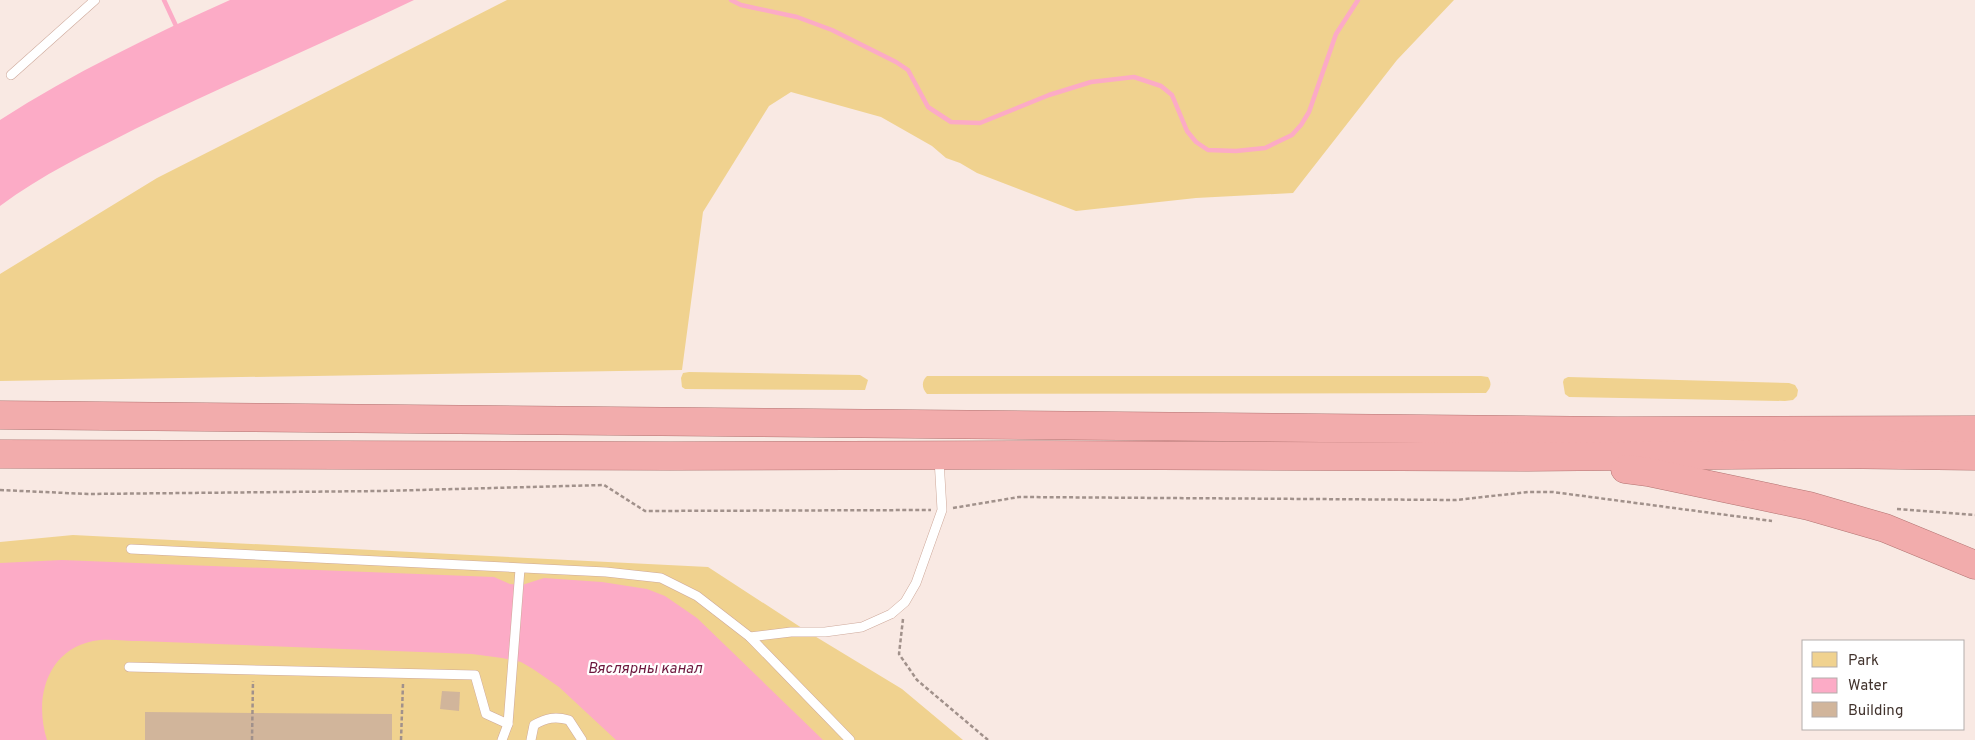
<svg xmlns="http://www.w3.org/2000/svg" width="1975" height="740" viewBox="0 0 1975 740" font-family="Overpass,sans-serif">
<rect width="100%" height="100%" fill="#f9e9e3"/>
<g fill="#f0d28f">
<path d="M507 0H1454L1397 60 1293 193 1196 198 1076 211 977 173 960 163 946 158 932 146 881 117 791 92 769 106 703 212 682 370 0 381V274L157 178Z"/>
<path d="M689 372 860 375 868 380 865 390 685 389 682 387 681 378 683 373Z"/>
<path d="M927 376H1481L1488 377C1492 384 1491 387 1486 393L927 394C922 389 921 381 927 376Z"/>
<path d="M1568 377 1789 383 1795 385 1798 390 1797 396 1793 400 1785 401 1569 397 1565 394 1563 382 1564 379Z"/>
<path d="M73 535 708 567 808 632 902 689 963 740H0V542Z"/>
</g>
<g fill="#fcabc6">
<path d="M230 0H414C322 44 227 84 135 129 90 152 41 175 0 206V120C73 73 150 36 230 0Z"/>
<path d="M62 560 494 577 510 584 522 585 544 578 602 582 647 589 665 596 697 618 823 740H616L559 687 533 669 521 662 502 658 472 654 140 641C125 641 107 638 93 641 46 651 34 699 47 740H0V563Z"/>
</g>
<g fill="none" stroke-linecap="round" stroke-linejoin="round">
<g stroke="#fcabc6" stroke-width="4.5">
<path d="M164 0 177 28"/>
<path d="M731 0 741 5 797 17 832 30 896 62 908 70 928 107 951 122 980 123 1049 95 1091 82 1134 77 1161 86 1172 95 1187 131 1196 142 1208 150 1236 151 1265 148 1292 135 1301 125 1309 112 1336 34 1358 0"/>
</g>
</g>
<g fill="#d1b59b">
<path d="M442 691 460 692 459 711 440 709Z"/>
<path d="M145 712 392 714V740H145Z"/>
</g>
<g fill="none" stroke-linecap="round" stroke-linejoin="round">
<defs>
<g id="service">
<path d="M11 75 95 0"/>
<path d="M131 549 606 572 661 578 697 596 750 637 791 632H825L862 627 891 614 905 602 916 583 942 510 939 459"/>
<path d="M750 637 850 740"/>
<path d="M129 667 475 675 486 714 508 724"/>
<path d="M502 740 508 724 520 569"/>
<path d="M531 740 534 725C546 718 555 716 569 720L582 740"/>
</g>
<g id="trunk">
<path d="M0 415 1618 431 1975 430"/>
<path d="M0 454 670 456 1050 455 1529 457 1826 454 1975 456"/>
<path d="M1625 469 1648 472 1809 506 1885 528 1975 565"/>
</g>
</defs>
<use href="#service" stroke="#cea99b" stroke-width="10"/>
<use href="#trunk" stroke="#b27472" stroke-width="29"/>
<g stroke="#a1918b" stroke-width="2.5" stroke-dasharray="4 2.5" stroke-linecap="butt">
<path d="M0 490 88 494 381 491 604 485 645 511 931 510"/>
<path d="M953 508 1019 497 1456 500 1528 492H1553L1772 521"/>
<path d="M1897 509 1975 515"/>
<path d="M903 619 899 654 917 680 988 740"/>
<path d="M252 740 253 681"/>
<path d="M401 740 403 684"/>
</g>
<use href="#service" stroke="#fff" stroke-width="9"/>
<use href="#trunk" stroke="#f2acac" stroke-width="28"/>
</g>
<g text-anchor="middle" stroke-width="4.5" stroke-linejoin="round" paint-order="stroke">
<g font-size="15" font-style="italic" fill="#6d183e" stroke="#fff">
<text x="645" y="673">Вяслярны канал</text>
</g>
</g>
<rect x="1802" y="640" width="162" height="90" fill="#ffffff" stroke="#b3adab"/>
<rect x="1812" y="652" width="25" height="15" fill="#f0d28f" stroke="#b3adab"/>
<text x="1848" y="665" font-size="15" fill="#42332d">Park</text>
<rect x="1812" y="678" width="25" height="15" fill="#fcabc6" stroke="#b3adab"/>
<text x="1848" y="690" font-size="15" fill="#42332d">Water</text>
<rect x="1812" y="702" width="25" height="15" fill="#d1b59b" stroke="#b3adab"/>
<text x="1848" y="715" font-size="15" fill="#42332d">Building</text>
</svg>
